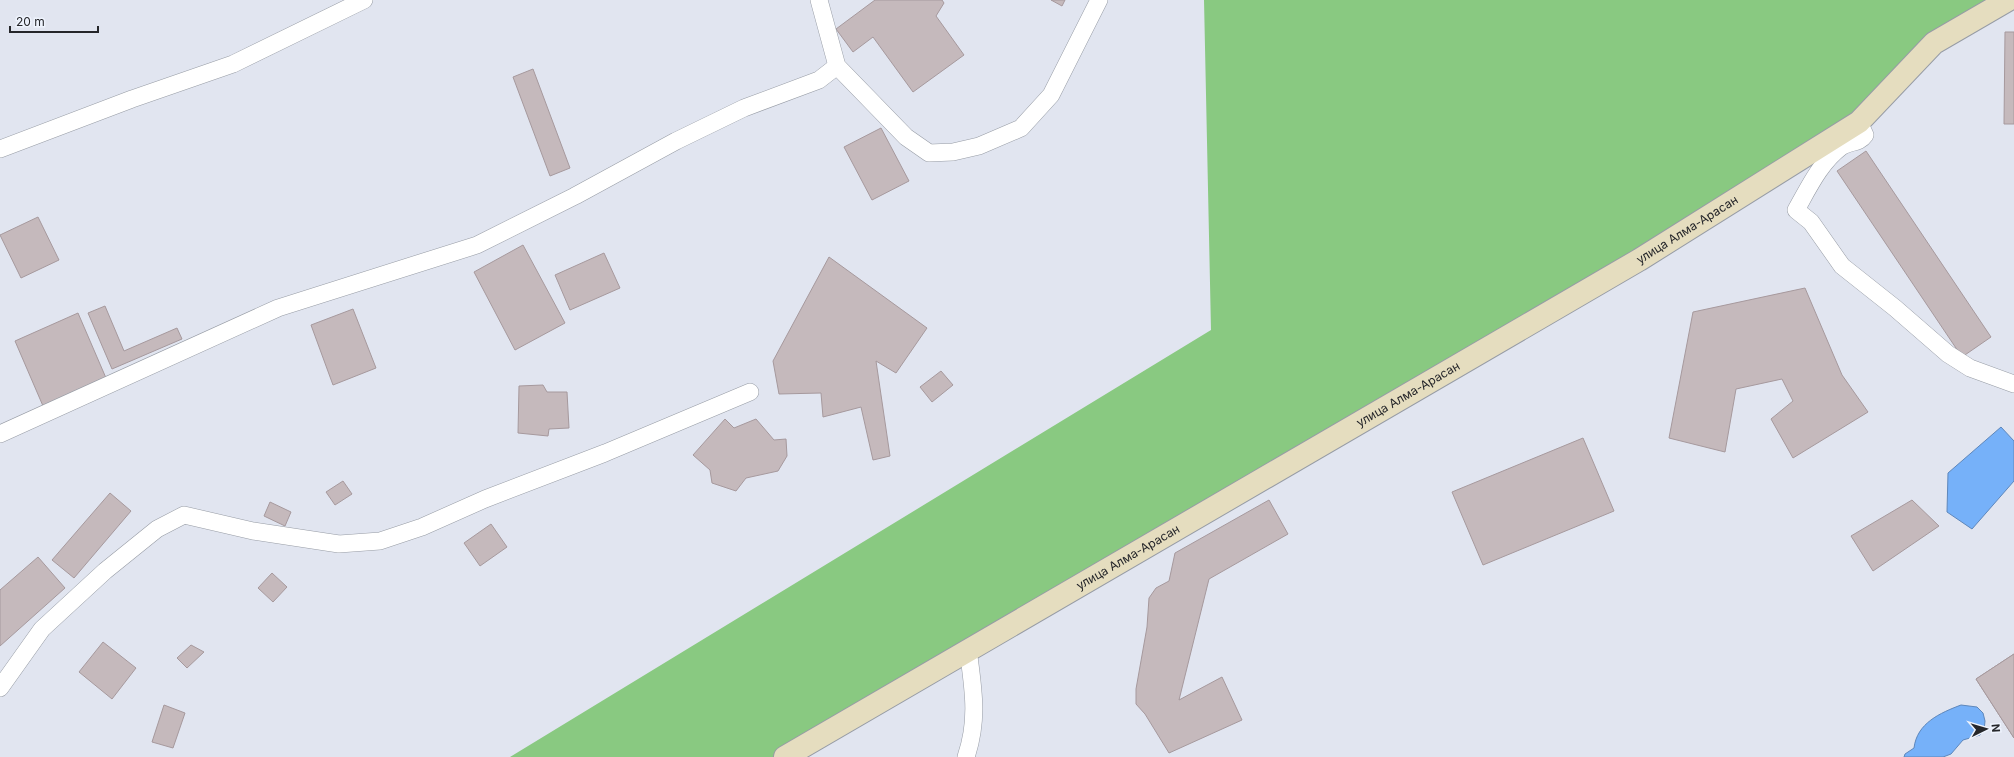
<svg xmlns="http://www.w3.org/2000/svg" width="2014" height="757" viewBox="0 0 2014 757" font-family="Inter,sans-serif">
<rect width="100%" height="100%" fill="#e1e5f0"/>
<path fill="#89c981" d="M1204 0H2008L1934 43 1859 122 785 757H510L1211 330Z"/>
<g fill="#76b1f9" stroke="#5e87bb">
<path d="M2001 427 2014 441V481L1972 529 1947 512 1948 473Z"/>
<path d="M1961 705 1977 707 1983 713 1985 721 1984 731 1980 735 1963 740 1951 754 1943 757H1904L1905 754 1914 748C1917 723 1940 713 1961 705Z"/>
</g>
<g fill="#c5b9bc" stroke="#a6999d">
<path d="M875 0H942L944 3 936 16 964 55 913 92 873 37 853 52 836 29Z"/>
<path d="M1051 0H1065L1062 6Z"/>
<path d="M2005 32H2014V124H2004Z"/>
<path d="M533 69 570 168 550 176 513 77Z"/>
<path d="M881 128 909 181 872 200 844 147Z"/>
<path d="M1866 151 1991 337 1962 357 1837 171Z"/>
<path d="M38 217 59 260 21 278 0 235Z"/>
<path d="M523 245 565 323 515 350 474 272Z"/>
<path d="M604 253 620 288 570 310 555 275Z"/>
<path d="M829 257 927 328 896 373 876 361 890 456 873 460 861 407 823 417 821 393 779 394 773 361Z"/>
<path d="M1805 288 1842 375 1868 412 1793 458 1771 419 1793 401 1782 379 1736 389 1725 452 1669 438 1693 312Z"/>
<path d="M105 306 124 351 177 328 182 339 112 369 88 313Z"/>
<path d="M353 309 376 368 333 385 311 325Z"/>
<path d="M78 313 106 378 43 406 15 341Z"/>
<path d="M941 371 953 385 932 402 920 387Z"/>
<path d="M543 385 547 392H567L569 428 549 429 548 436 518 433 519 386Z"/>
<path d="M725 419 734 428 756 419 774 440 786 439 787 456 778 471 746 478 736 491 712 483 710 470 693 455Z"/>
<path d="M1583 438 1614 511 1483 565 1452 492Z"/>
<path d="M343 481 352 494 335 505 326 492Z"/>
<path d="M110 493 131 511 74 578 52 560Z"/>
<path d="M1269 500 1288 534 1209 579 1179 700 1222 677 1242 720 1169 753 1145 714 1136 704V689L1147 627 1149 598 1156 588 1169 581 1175 553Z"/>
<path d="M1912 500 1939 526 1873 571 1851 536Z"/>
<path d="M270 502 291 512 285 526 264 516Z"/>
<path d="M491 524 507 547 480 566 464 543Z"/>
<path d="M38 557 65 588 0 646V590Z"/>
<path d="M272 573 287 587 273 602 258 588Z"/>
<path d="M103 642 136 668 112 699 79 672Z"/>
<path d="M191 645 204 652 187 668 177 658Z"/>
<path d="M2014 654V738L1976 679Z"/>
<path d="M2014 654V738L1976 679Z"/>
<path d="M164 705 185 713 173 748 152 742Z"/>
</g>
<g fill="none" stroke-linecap="round" stroke-linejoin="round">
<defs>
<g id="lane">
<path d="M819 0 837 66 906 137 929 153 953 152 979 146 1021 128 1051 95 1099 0"/>
<path d="M1859 122 1865 135C1859 144 1849 141 1841 147 1820 163 1809 187 1796 210L1811 222 1842 266 1895 308 1948 354 1970 368 2014 384"/>
<path d="M0 149 132 99 233 64 364 0"/>
<path d="M0 434 278 308 477 245 575 196 676 141 744 108 819 80 837 66"/>
<path d="M0 688 42 629 105 571 157 529 184 515 253 531 339 544 380 541 422 527 485 499 605 453 750 392"/>
<path d="M966 757C979 719 973 688 968 649"/>
</g>
<g id="secondary">
<path id="s1" d="M785 757 1639 260 1859 122 1934 43 2008 0"/>
</g>
</defs>
<use href="#lane" stroke="#979ca5" stroke-width="18"/>
<use href="#secondary" stroke="#979ca5" stroke-width="24"/>
<use href="#lane" stroke="#fff" stroke-width="17"/>
<use href="#secondary" stroke="#e5ddbf" stroke-width="22"/>
</g>
<g text-anchor="middle" stroke-width="3.5" stroke-linejoin="round" paint-order="stroke">
<g font-size="12" fill="#25262a" stroke="#eef3fd">
<text dy="4" stroke="none"><textPath href="#s1" startOffset="1045">улица Алма-Арасан</textPath></text>
<text dy="4" stroke="none"><textPath href="#s1" startOffset="721">улица Алма-Арасан</textPath></text>
<text dy="4" stroke="none"><textPath href="#s1" startOffset="397">улица Алма-Арасан</textPath></text>
</g>
</g>
<g transform="translate(1986 729) rotate(85)" stroke="#eef3fd" stroke-width="3" paint-order="stroke">
<path d="M0-3L7 15L0 10L-7 15Z" fill="#25262a"/>
<text y="-6" font-size="11" font-weight="bold" text-anchor="middle" fill="#25262a">N</text>
</g>
<path d="M10 26v6h88v-6" fill="none" stroke="#25262a" stroke-width="2"/>
<text x="16" y="26" font-size="12" fill="#25262a" stroke="#eef3fd" stroke-width="3" paint-order="stroke">20 m</text>
</svg>
